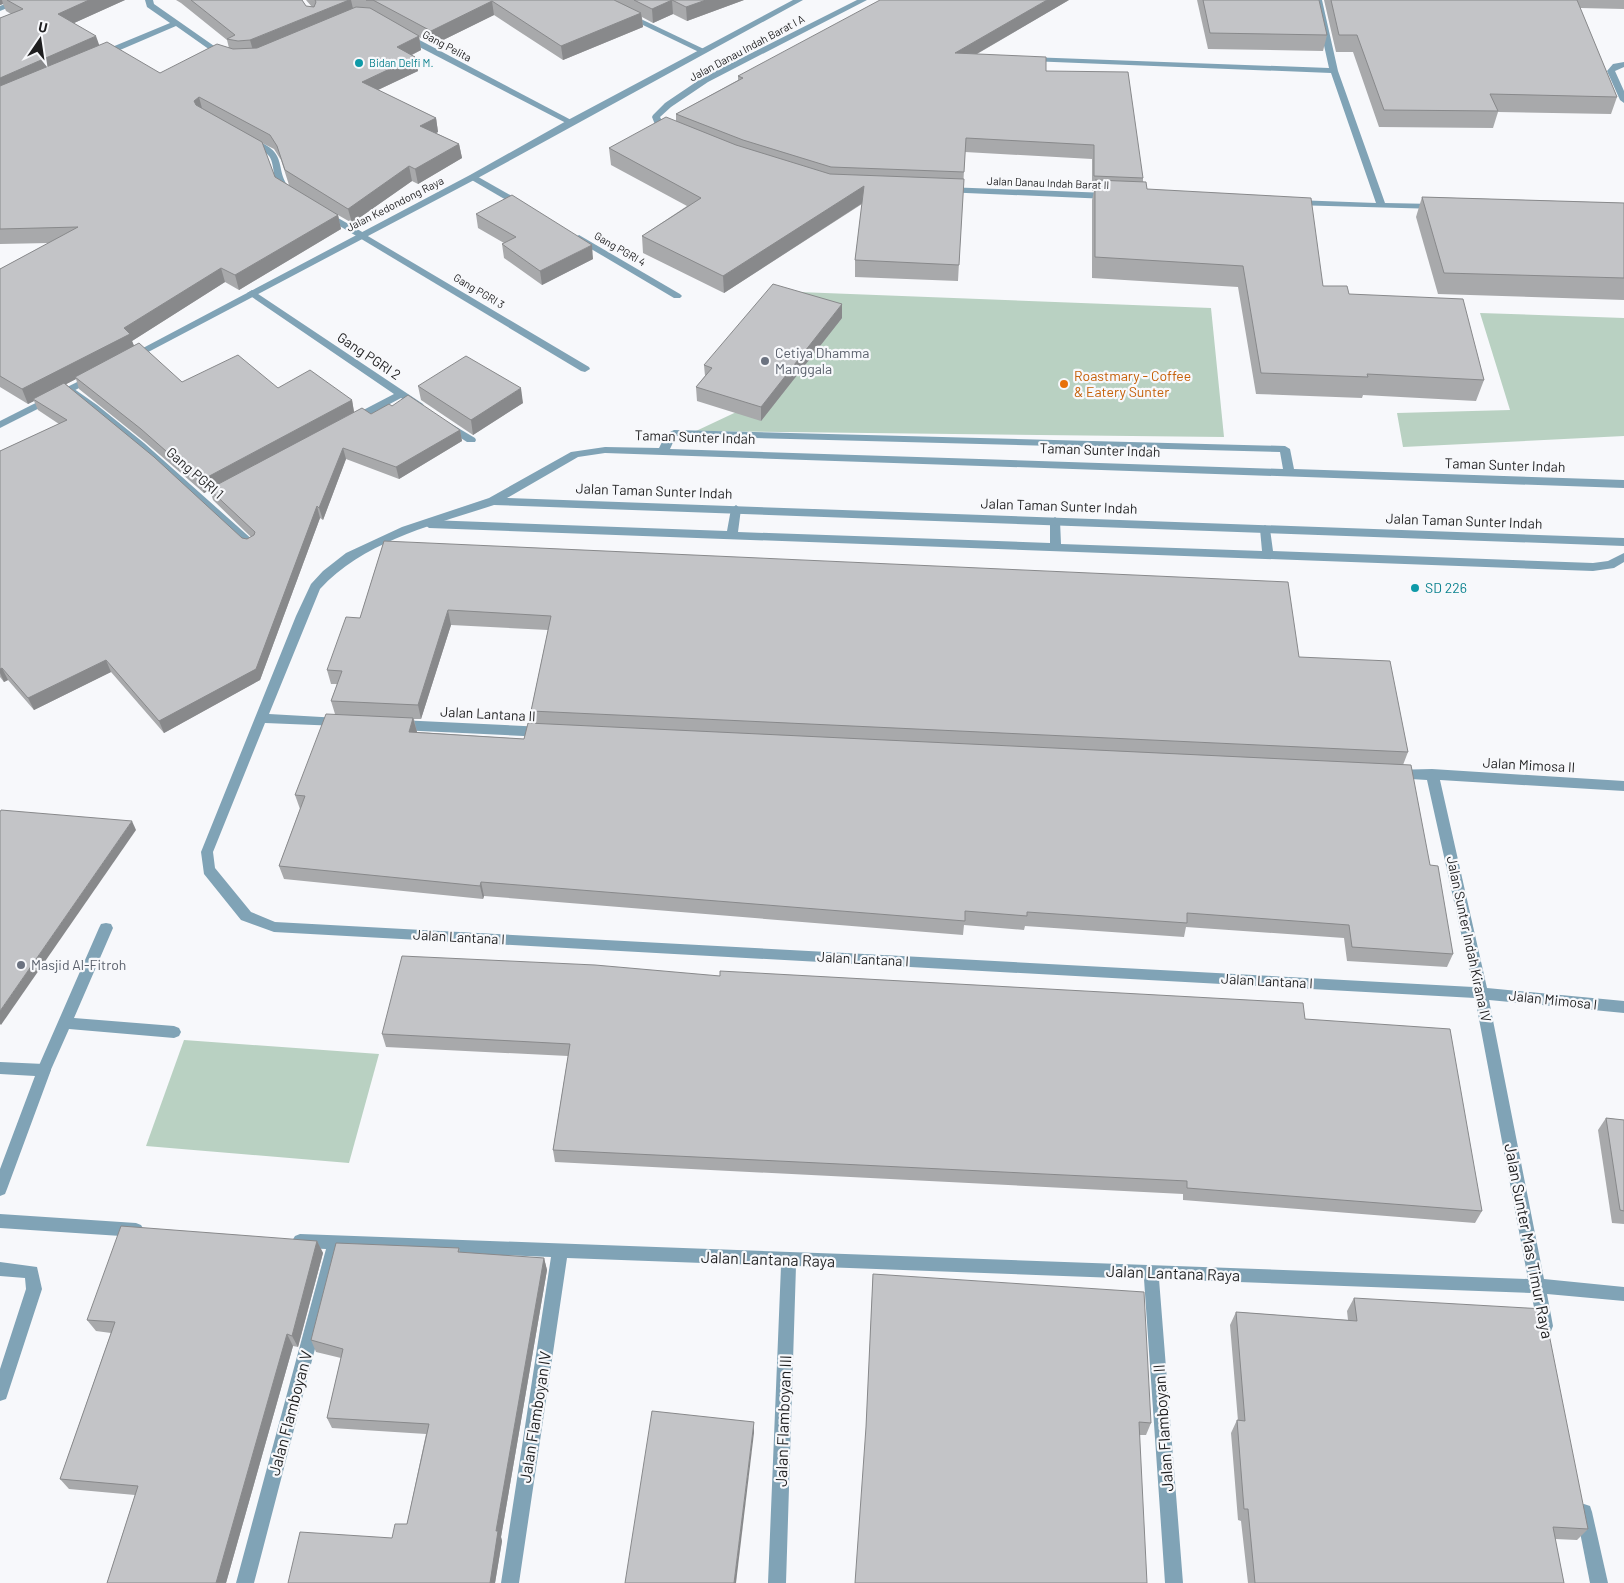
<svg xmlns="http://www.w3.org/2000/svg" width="1624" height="1583" viewBox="0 0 1624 1583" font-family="Barlow,sans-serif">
<rect width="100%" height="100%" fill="#f7f8fb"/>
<g fill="#b9d1c2">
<path d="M773 291 1211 308 1224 437 696 431 766 398Z"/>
<path d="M1480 313 1624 318V436L1403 447 1397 413 1510 410Z"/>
<path d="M184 1040 379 1054 349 1163 146 1146Z"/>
</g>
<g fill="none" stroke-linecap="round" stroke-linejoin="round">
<g fill="#80a3b6" fill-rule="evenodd">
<path d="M252 139C292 152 272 170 292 191L290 193C270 196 277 166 269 156 264 150 255 147 249 144V140Z"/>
<path d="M326 211 364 233 366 235 364 237H358L323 216V212Z"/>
<path d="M736 505 741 509 738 532 1050 543V521L1055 517 1060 521 1061 544 1262 551 1260 529 1265 525 1270 529 1273 551 1593 563 1608 561 1624 553V562L1614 568 1593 571 429 528 424 524 429 520 727 531 731 509Z"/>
<path d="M106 923 111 924 113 928 74 1018 174 1026 179 1028 181 1032 179 1036 174 1038 69 1029 49 1074 44 1076 39 1074 37 1070 99 928 101 924Z"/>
</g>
<g fill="#80a3b6" fill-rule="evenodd">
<path d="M15 0H26L0 11V6Z"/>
<path d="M145 0H153L154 4 227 55 220 57 176 26 106 56H100V52L170 23 147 7Z"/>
<path d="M591 0H601L708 51 701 53Z"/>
<path d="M857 0H867L708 82 671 107 660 117 664 125 673 129V133H667L656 127 652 117 653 115 665 103 702 78Z"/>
<path d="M1314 0H1322L1338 71 1385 203 1435 204 1440 207 1438 209 1292 205 1290 203 1295 200 1376 203 1331 73 1029 61 1025 59 1029 57 1329 68Z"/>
<path d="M404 35H410L575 122 568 124 404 39Z"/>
<path d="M1624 62V67L1615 71 1624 91V103L1620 100 1607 71 1613 64Z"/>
<path d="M473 174 526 204 528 206 526 208H520L470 179 469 177Z"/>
<path d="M946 187 1108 193 1113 196 1108 199 943 192 941 190Z"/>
<path d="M361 232 589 367 590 369 585 372 581 371 358 237 356 235Z"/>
<path d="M579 235 680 294 682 296 680 298H674L576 240 574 238Z"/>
<path d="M252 290 423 404 424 406 423 408H415L401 398 356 422H348L347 420 348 418 394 394 249 295 247 293Z"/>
<path d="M70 386 97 405 144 443 255 542 257 545 255 548H247L159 467 66 391V387Z"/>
<path d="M448 422 475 438 476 440 475 442H467L444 427 443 425 444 423Z"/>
<path d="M674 430 1285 446 1290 449 1294 469 1624 480V488L605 453 578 457 507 498 1624 538V546L494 505C433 525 364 541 320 589L269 714 339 718 345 722 339 726 265 723 213 852 215 868 251 912 275 922 1473 987 1427 780 1395 778 1391 776 1389 773 1391 770 1432 769 1624 781V791L1440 780 1487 988 1624 1001V1013L1489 1000 1544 1279 1624 1287V1301L1547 1294 1553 1326 1551 1331 1545 1333 1539 1331 1531 1293 1159 1279 1183 1583H1165L1144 1279 796 1266 786 1583H768L781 1266 567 1258 519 1583H501L551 1257 341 1249 254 1583H236L326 1249 300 1248 295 1246 292 1241 295 1236 300 1234 1528 1279 1475 998 274 932 241 920 204 874 201 852 296 616 311 584 323 571 346 553 402 527 489 498 571 452 605 447 659 448 666 434ZM676 436 1280 452 1283 469 670 449Z"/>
<path d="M399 720 544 727 548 729 550 732 548 735 544 737 399 730 393 725Z"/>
<path d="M0 1062 44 1064 49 1066 51 1070 7 1189 5 1194 0 1196V1169L35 1076 0 1074Z"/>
<path d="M0 1214 136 1223 141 1225 144 1230 141 1235 136 1237 0 1228Z"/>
<path d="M0 1262 37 1267 42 1289 8 1393 6 1399 0 1401V1369L26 1289 25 1278 0 1276Z"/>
<path d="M1584 1504 1590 1506 1592 1512 1608 1583H1590L1576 1512 1578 1506Z"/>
</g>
<g fill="#80a3b6" fill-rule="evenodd">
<path d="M793 0H803L476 179 135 359H127L126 357 470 175 568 120Z"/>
<path d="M91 375 96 378 95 380 0 428V421Z"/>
</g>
</g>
<g fill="#a8a9ab" fill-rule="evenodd">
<path d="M0 0H125L74 23 99 45 160 73 229 48 227 40 181 3 176 0H302L306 6 312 7 306 0H744L687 21 673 14 653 23 642 17 643 27 563 60 494 15 433 45 419 37 421 50 412 55 418 71 378 90 436 118 438 132 436 133 459 144 462 158 418 184 412 181 352 223 338 215 341 229 239 290 225 282 132 341 134 346 182 382 278 388 352 400 354 412 371 414 392 406 460 430 462 441 399 479 346 459 323 520 320 518 260 680 164 733 111 672 34 710 8 680 4 682 0 677V451L59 424 38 410 34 401 28 404 0 387V269L49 243 0 244V18L11 14 6 11 3 4 0 5ZM262 143 274 149 281 160 289 185 275 177ZM76 379 79 389 145 442 204 493 210 490 213 500 251 537 247 539 242 538 66 384Z"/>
<path d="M1069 0 977 54 1046 71 1143 178V181L1147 189 1323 286 1349 294 1484 380 1476 401 1363 395 1362 398 1256 394 1238 287 1092 278V200L1094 191H1092V159L965 152 958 281 855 277V260L862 204 724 293 643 253 642 236 687 206 611 165 609 148 676 121V114L738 80V76Z"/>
<path d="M1197 0H1319L1327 35 1323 51 1208 49Z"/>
<path d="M1324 0H1624V9L1580 8 1617 97 1611 114 1498 112 1493 128 1379 127 1353 52H1336Z"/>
<path d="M1422 197 1624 203V300L1438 294 1416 217Z"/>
<path d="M476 214 593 259 542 285 504 258 502 244 504 243 478 228Z"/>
<path d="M842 318 761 421 697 401 696 387 705 376 704 365Z"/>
<path d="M418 386 523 403 473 435 421 400Z"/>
<path d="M384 541 1299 657 1408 752 1403 765 1453 954 1447 967 1347 961 1344 938 1186 927 1184 937 1025 926 1024 930 964 925 963 935 484 896 483 899 284 879 279 866 300 809 295 795 335 714 331 701 337 684H331L327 670 360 618ZM451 625 548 630 531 711 533 724 524 739 417 732 414 719H421Z"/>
<path d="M720 976 1305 1019 1482 1211 1475 1223 1183 1200V1194L555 1162 553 1150 568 1056 386 1047 382 1034Z"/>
<path d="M1606 1118 1624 1120V1224L1612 1223 1598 1130Z"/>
<path d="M317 1241 323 1253 298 1347 293 1346 226 1583H107L135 1495 69 1489 60 1479 111 1333 96 1331 87 1320Z"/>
<path d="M459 1248 460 1252 544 1258 547 1270 501 1537 502 1541 495 1583H288L392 1538 407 1524 426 1434 332 1428 327 1418 341 1358 316 1352 311 1340Z"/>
<path d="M873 1274 1151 1423 1146 1435 866 1434Z"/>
<path d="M1354 1298 1588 1529 1577 1540 1555 1539 1564 1583H1248L1241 1521 1238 1520 1231 1433 1237 1420 1238 1421 1230 1325 1236 1312 1348 1320 1347 1311Z"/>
</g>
<g fill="#88898b">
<path d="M0 0H2L3 4 0 5Z"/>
<path d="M89 0H125L63 28 58 14Z"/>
<path d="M349 0H351L354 13 254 54 250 40Z"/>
<path d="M672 0 673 14 653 23 652 9Z"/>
<path d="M706 0H744L687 21 686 7Z"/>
<path d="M1047 0H1069L954 67 955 53Z"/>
<path d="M492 1 494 15 433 45 431 31Z"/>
<path d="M641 13 643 27 563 60 561 46Z"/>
<path d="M96 36 101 50 0 94V78Z"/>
<path d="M419 36 421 50 399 61 397 47Z"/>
<path d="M415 57 418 71 365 96 362 82Z"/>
<path d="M199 97 203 112 198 116 194 101Z"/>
<path d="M436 118 438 132 423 140 420 126Z"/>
<path d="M459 144 462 158 418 184 415 169Z"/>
<path d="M409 166 412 181 352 223 348 209Z"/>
<path d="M864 186V202L724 293 723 276Z"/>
<path d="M338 215 341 229 239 290 235 275Z"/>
<path d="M592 245 593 259 542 285 540 271Z"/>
<path d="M221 268 225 282 132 341 135 348 75 377 76 379 36 400 33 399 34 401 28 404 22 389 124 328Z"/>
<path d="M842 304V318L761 421V407Z"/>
<path d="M521 388 523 403 473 435 471 420Z"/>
<path d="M352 400 354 412 204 493 200 481Z"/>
<path d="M460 430 462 441 399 479 396 467Z"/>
<path d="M343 448 346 459 323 520 319 508Z"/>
<path d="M317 506 320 518 260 680 164 733 159 721Z"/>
<path d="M448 610 451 625 421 719 418 705Z"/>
<path d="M106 660 111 672 34 710 28 698Z"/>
<path d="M2 668 8 680 4 682 0 673V669Z"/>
<path d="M413 718 417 732H409Z"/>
<path d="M132 821 136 830 1 1025 0 1024V1011Z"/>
<path d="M481 882 484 896 483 899 480 886Z"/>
<path d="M317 1241 323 1253 298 1347 292 1336Z"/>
<path d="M544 1258 547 1270 501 1537 502 1541 495 1583H490L496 1531Z"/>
<path d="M287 1334 293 1346 226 1583H216Z"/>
<path d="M754 1422V1433L736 1583H734Z"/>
</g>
<g fill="#c3c4c7" stroke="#88898b">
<path d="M7 0H89L58 14 96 36 0 78V18L23 9Z"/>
<path d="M191 0H302L306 6 314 7 316 2 315 0H349L250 40 238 41 227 39 235 35Z"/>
<path d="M366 0H614L641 13 561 46 492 1 431 31 373 0Z"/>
<path d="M634 0H706L686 7 672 0 652 9Z"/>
<path d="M880 0H1047L955 53 1046 57V71L1128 72 1143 178 1094 176V145L966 138 964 172 831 167 743 140 676 114 743 78 738 76Z"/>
<path d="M1203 0H1319L1327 35 1210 33Z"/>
<path d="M1331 0H1577L1617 97 1490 94 1498 111 1384 110 1357 35H1339Z"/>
<path d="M356 7 370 8 419 36 397 47 415 57 362 82 436 118 420 126 459 144 415 169 409 166 348 209 285 170 277 146 270 135 199 97 194 101 196 105 262 142 275 177 338 215 235 275 221 268 124 328 130 334 22 389 0 376V269L78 227 0 229V86L107 42 160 73 217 44 233 49 257 48Z"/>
<path d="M666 117 736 145 830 174 964 179 959 265 855 260 864 186 723 276 642 236 701 198 609 148Z"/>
<path d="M1095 180 1146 182 1147 189 1311 198 1323 286H1347L1349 294 1463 299 1484 380 1367 374 1368 377 1261 373 1243 266 1095 257Z"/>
<path d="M512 195 592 245 540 271 502 244 516 237 476 214Z"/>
<path d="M1422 197 1624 203V278L1444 273Z"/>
<path d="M773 284 842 304 761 407 696 387 712 368 704 365Z"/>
<path d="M139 343 182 382 238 355 278 388 310 370 352 400 200 481 141 429 75 377Z"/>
<path d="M466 356 521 388 471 420 418 386Z"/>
<path d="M64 383 154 457 242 538 247 539 254 535 255 532 209 489 362 408 371 414 389 404 392 406 408 395 460 430 396 467 343 448 319 508 317 506 256 669 159 721 106 660 28 698 2 668 0 669V451L67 420 33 399Z"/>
<path d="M384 541 1288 582 1299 657 1390 661 1408 752 531 711 551 616 448 610 418 705 331 701 342 671 327 670 346 617 360 618Z"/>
<path d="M326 714 413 718 409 732 524 739 528 723 1411 765 1430 865 1438 866 1453 954 1352 947 1349 925 1187 913V923L1027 912V916L965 911V921L481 882 480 886 279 866 305 796 295 795Z"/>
<path d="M1 810 132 821 0 1011V812Z"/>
<path d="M402 956 595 965 720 976V971L1303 1003 1305 1019 1450 1029 1482 1211 1187 1188V1181L553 1150 570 1044 382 1034Z"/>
<path d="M1606 1118 1624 1120V1211L1620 1210Z"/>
<path d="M121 1226 317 1241 292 1336 287 1334 216 1583H107L138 1486 60 1479 115 1322 87 1320Z"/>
<path d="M336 1243 459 1248 458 1252 544 1258 496 1531H498L490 1583H288L300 1532 392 1538 395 1524H407L429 1424 327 1418 343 1349 311 1340Z"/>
<path d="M873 1274 1144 1292 1151 1423 1139 1422 1147 1583H855L866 1427Z"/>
<path d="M1354 1298 1544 1309 1588 1529 1553 1527 1564 1583H1255L1248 1509H1244L1237 1420 1245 1421 1236 1312 1357 1321Z"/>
<path d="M652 1411 754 1422 734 1583H625Z"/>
</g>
<g fill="#0f9aa8" stroke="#f7f8fb" stroke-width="2">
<circle cx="359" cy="63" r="5"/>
<circle cx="1415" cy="588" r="5"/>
</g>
<g fill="#6b7280" stroke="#f7f8fb" stroke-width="2">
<circle cx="765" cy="361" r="5"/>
<circle cx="21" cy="965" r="5"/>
</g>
<circle fill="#e8710a" stroke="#f7f8fb" stroke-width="2" cx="1064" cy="384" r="5"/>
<g text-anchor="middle" stroke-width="4.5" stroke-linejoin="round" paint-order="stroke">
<g font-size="11" fill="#1e1e1f" stroke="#f7f8fb">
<text transform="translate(447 46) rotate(28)" y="4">Gang Pelita</text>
<text transform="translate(747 48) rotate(-28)" y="4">Jalan Danau Indah Barat I A</text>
<text transform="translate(1048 183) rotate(2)" y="4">Jalan Danau Indah Barat II</text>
<text transform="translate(395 204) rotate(-27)" y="4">Jalan Kedondong Raya</text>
<text transform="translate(620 249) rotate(30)" y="4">Gang PGRI 4</text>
<text transform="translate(479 291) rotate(31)" y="4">Gang PGRI 3</text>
</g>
<g font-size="11" fill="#0d838f" stroke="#f7f8fb" text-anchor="start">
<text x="369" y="67">Bidan Delfi M.</text>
</g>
<g font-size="14" fill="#5b616d" stroke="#f7f8fb" text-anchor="start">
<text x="775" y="358">Cetiya Dhamma<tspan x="775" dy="16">Manggala</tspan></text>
<text x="31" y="970">Masjid Al-Fitroh</text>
</g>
<g font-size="14" fill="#1e1e1f" stroke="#f7f8fb">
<text transform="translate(369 356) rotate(34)" y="5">Gang PGRI 2</text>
<text transform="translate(695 437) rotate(2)" y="5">Taman Sunter Indah</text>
<text transform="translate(1100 450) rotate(2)" y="5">Taman Sunter Indah</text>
<text transform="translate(1505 465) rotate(2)" y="5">Taman Sunter Indah</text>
<text transform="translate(195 473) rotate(41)" y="5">Gang PGRI 1</text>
<text transform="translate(654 491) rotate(2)" y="5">Jalan Taman Sunter Indah</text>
<text transform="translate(1059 506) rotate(2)" y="5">Jalan Taman Sunter Indah</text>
<text transform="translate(1464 521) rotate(2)" y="5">Jalan Taman Sunter Indah</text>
<text transform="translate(488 714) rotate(3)" y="5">Jalan Lantana II</text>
<text transform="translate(1529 765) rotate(3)" y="5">Jalan Mimosa II</text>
<text transform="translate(459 937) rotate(3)" y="5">Jalan Lantana I</text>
<text transform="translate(1469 939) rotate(78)" y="5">Jalan Sunter Indah Kirana IV</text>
<text transform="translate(863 959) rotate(3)" y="5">Jalan Lantana I</text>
<text transform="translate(1267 981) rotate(3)" y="5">Jalan Lantana I</text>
<text transform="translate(1553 1000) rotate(6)" y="5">Jalan Mimosa I</text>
</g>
<g font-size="14" fill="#c56008" stroke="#f7f8fb" text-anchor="start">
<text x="1074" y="381">Roastmary - Coffee<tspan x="1074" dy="16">&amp; Eatery Sunter</tspan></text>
</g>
<g font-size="14" fill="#0d838f" stroke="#f7f8fb" text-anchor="start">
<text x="1425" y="593">SD 226</text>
</g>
<g font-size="16" fill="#1e1e1f" stroke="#f7f8fb">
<text transform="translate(1529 1241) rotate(79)" y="6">Jalan Sunter Mas Timur Raya</text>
<text transform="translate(768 1259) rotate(2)" y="6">Jalan Lantana Raya</text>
<text transform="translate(1173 1273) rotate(2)" y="6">Jalan Lantana Raya</text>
<text transform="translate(290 1413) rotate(-75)" y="6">Jalan Flamboyan V</text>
<text transform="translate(535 1417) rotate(-81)" y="6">Jalan Flamboyan IV</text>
<text transform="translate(783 1421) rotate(-88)" y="6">Jalan Flamboyan III</text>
<text transform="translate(1163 1428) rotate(-94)" y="6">Jalan Flamboyan II</text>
</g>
</g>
<g transform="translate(40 40) rotate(13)" stroke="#f7f8fb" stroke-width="4" paint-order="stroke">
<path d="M0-4L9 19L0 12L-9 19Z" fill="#1e1e1f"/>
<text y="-8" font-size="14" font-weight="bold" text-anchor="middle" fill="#1e1e1f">U</text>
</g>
</svg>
